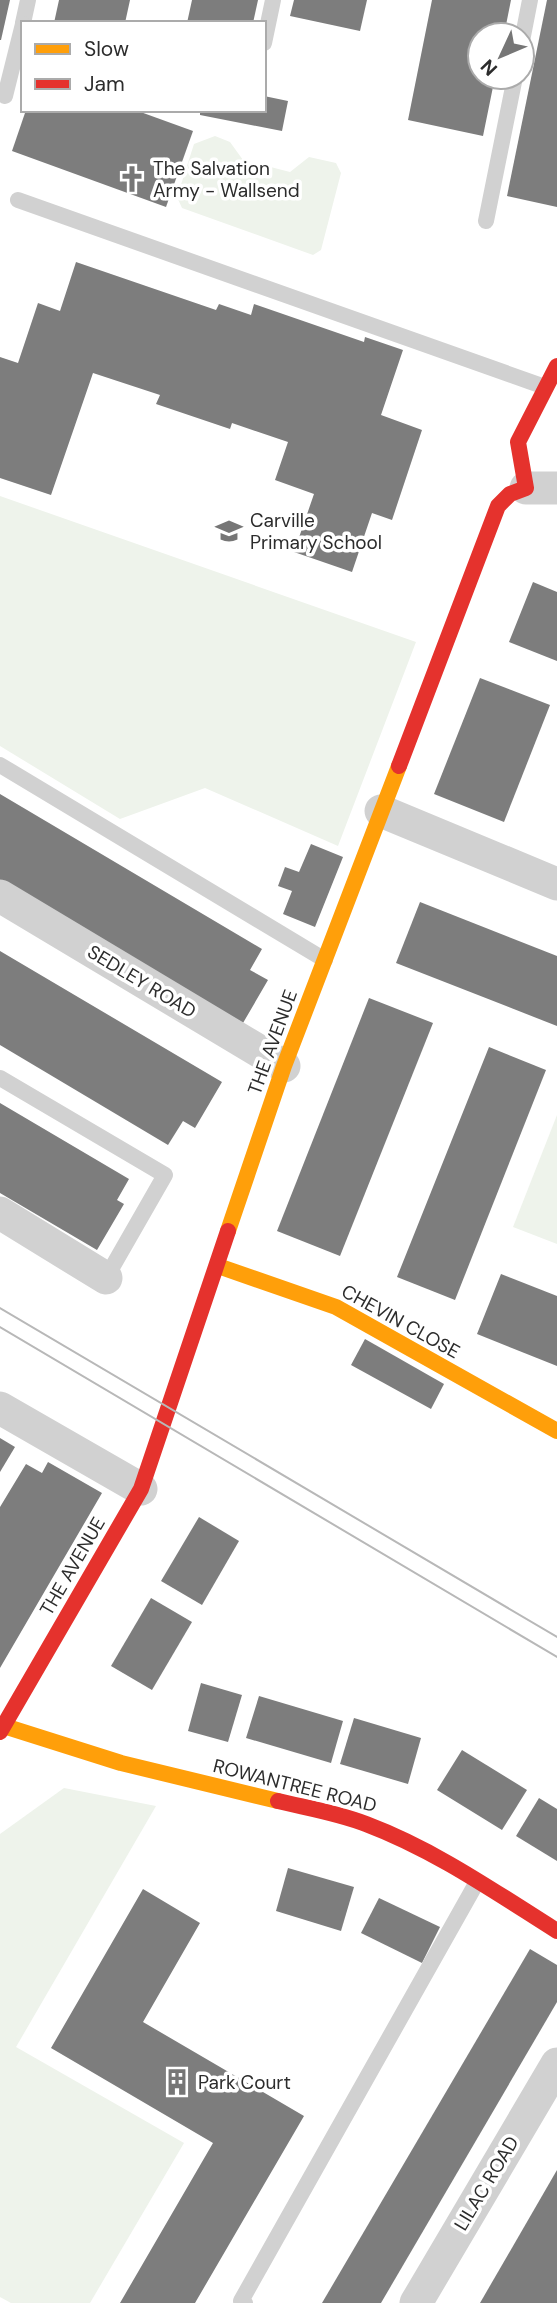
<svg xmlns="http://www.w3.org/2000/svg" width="557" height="2303" viewBox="0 0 557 2303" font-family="'DM Sans',sans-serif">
<rect width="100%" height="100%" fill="#fff"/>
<g fill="#eef3eb">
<path d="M215 136 230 142 243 160 290 172 309 157 336 163 341 173 321 250 313 255 182 208 177 197 194 144Z"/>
<path d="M0 496 416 642 338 846 205 788 120 819 0 746Z"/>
<path d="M557 1115V1244L513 1227Z"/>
<path d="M64 1788 156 1806 16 2047 184 2143 90 2303H11L0 2297V1834Z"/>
</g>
<g fill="#7d7d7d">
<path d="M0 0H10L1 40H0Z"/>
<path d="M59 0H130L125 23H54Z"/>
<path d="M192 0H258L253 23H187Z"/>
<path d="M294 0H367L360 31 290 16Z"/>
<path d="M432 0H511L504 35H480V77H495L483 136 408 120Z"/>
<path d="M547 0H557V207L507 196Z"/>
<path d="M264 96 288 101 282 131 200 115V110H264Z"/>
<path d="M26 110H135L193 131 166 207 12 151Z"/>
<path d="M76 262 216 310 219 304 251 315 254 304 364 342 365 337 403 350 381 415 422 430 392 520 372 513 352 572 294 552 314 494 275 480 288 442 232 423 230 429 156 404 160 395 93 373 51 495 0 478V357L18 363 38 303 60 311Z"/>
<path d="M533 582 557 592V661L509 642Z"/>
<path d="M480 678 550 705 504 822 434 794Z"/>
<path d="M0 794 262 949 250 970 268 980 243 1023 0 880Z"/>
<path d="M311 844 343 857 315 927 283 914 292 891 278 886 285 867 299 872Z"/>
<path d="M420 902 557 956V1026L396 963Z"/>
<path d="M0 951 222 1082 195 1128 183 1121 168 1145 0 1045Z"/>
<path d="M369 998 433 1023 340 1256 277 1231Z"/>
<path d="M489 1047 546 1070 455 1300 397 1277Z"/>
<path d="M0 1103 129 1179 117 1200 124 1204 97 1250 0 1193Z"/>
<path d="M501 1274 557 1296V1366L477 1334Z"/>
<path d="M365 1339 444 1384 431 1409 351 1365Z"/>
<path d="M0 1438 15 1447 0 1472Z"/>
<path d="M48 1462 102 1493 0 1668V1507L26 1464 42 1473Z"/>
<path d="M199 1517 239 1541 202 1605 161 1581Z"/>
<path d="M151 1598 192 1622 152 1690 111 1666Z"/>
<path d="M201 1683 242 1695 228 1742 188 1731Z"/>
<path d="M259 1696 343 1721 331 1763 246 1738Z"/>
<path d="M354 1718 421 1738 408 1784 340 1764Z"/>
<path d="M462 1750 527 1790 502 1830 437 1790Z"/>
<path d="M539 1798 557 1809V1861L516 1836Z"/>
<path d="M288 1868 354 1887 341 1931 276 1911Z"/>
<path d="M143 1889 200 1923 143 2022 304 2116 195 2303H120L213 2143 51 2048Z"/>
<path d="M379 1898 440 1927 422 1963 361 1933Z"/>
<path d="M530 1949 557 1965V2002L381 2303H322Z"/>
<path d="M557 2170V2303H480Z"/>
</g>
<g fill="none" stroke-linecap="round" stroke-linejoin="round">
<g stroke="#d1d1d1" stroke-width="16">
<path d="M23 23 28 0"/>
<path d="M522 41 530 0"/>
<path d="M264 43 273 0"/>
<path d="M5 96 23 24"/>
<path d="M18 200 545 387"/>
<path d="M486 221 515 77"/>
<path d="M0 765 325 960"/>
<path d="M0 1078 165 1175 106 1278"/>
<path d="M245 2303 241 2301 477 1882"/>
</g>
<g stroke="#d1d1d1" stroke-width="33">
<path d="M526 488H557"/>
<path d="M381 811 557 884"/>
<path d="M0 896 284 1066"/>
<path d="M0 1213 106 1278"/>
<path d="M0 1408 141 1489"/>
<path d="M416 2303 557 2064"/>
</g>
<g stroke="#ff9f0a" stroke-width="16">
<path d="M228 1231 284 1066 399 766"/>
<path d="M218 1266 336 1307 557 1431"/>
<path d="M4 1726 121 1763 278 1801"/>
</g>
<g stroke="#e5322d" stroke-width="16">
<path d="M399 766 498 506 510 494 526 488 518 442 557 366"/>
<path d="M0 1732 141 1489 228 1231"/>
<path d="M278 1801C307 1808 338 1813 366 1824 435 1850 495 1892 557 1931"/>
</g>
<g stroke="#b8b8b8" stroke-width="2">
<path d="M0 1308 557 1637"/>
<path d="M0 1327 557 1657"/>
</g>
</g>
<defs>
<symbol id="church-bare" viewBox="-9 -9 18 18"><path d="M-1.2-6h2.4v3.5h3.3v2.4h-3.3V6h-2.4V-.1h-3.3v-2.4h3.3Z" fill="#767676" stroke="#fff" stroke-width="2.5" paint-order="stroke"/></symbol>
<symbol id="school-bare" viewBox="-9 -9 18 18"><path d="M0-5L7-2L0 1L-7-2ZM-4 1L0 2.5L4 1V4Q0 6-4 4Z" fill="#767676" stroke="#fff" stroke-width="2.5" paint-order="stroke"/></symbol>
<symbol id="building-bare" viewBox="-9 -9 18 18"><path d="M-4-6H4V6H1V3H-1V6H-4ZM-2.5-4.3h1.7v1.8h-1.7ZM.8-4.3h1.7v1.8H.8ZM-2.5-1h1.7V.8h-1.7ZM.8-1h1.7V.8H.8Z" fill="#767676" stroke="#fff" stroke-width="2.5" paint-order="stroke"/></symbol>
</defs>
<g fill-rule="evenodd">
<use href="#church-bare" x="113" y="160" width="38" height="38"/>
<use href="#school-bare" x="210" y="512" width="38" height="38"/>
<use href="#building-bare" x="158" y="2063" width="38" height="38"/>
</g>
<g text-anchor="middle" stroke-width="7" stroke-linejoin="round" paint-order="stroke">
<g font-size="19" fill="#2c2c2c" stroke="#fff" text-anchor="start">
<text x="153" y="175">The Salvation<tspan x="153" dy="22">Army - Wallsend</tspan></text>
<text x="250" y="527">Carville<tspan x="250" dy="22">Primary School</tspan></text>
<text x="198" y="2089">Park Court</text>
</g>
<g font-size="19" fill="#2c2c2c" stroke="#fff">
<text transform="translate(142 981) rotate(31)" y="7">SEDLEY ROAD</text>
<text transform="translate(272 1042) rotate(-70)" y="7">THE AVENUE</text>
<text transform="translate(401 1321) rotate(29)" y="7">CHEVIN CLOSE</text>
<text transform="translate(72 1566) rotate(-60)" y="7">THE AVENUE</text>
<text transform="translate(295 1785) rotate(14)" y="7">ROWANTREE ROAD</text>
<text transform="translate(486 2183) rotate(-59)" y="7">LILAC ROAD</text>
</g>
</g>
<rect x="21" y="21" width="245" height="91" fill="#ffffff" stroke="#ababab" stroke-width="2"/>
<rect x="35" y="44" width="35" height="10" fill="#ff9f0a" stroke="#ababab" stroke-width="2"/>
<text x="84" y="56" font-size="21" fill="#2c2c2c">Slow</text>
<rect x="35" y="79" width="35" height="10" fill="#e5322d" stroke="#ababab" stroke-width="2"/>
<text x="84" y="91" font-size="21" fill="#2c2c2c">Jam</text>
<g transform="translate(501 56) rotate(226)"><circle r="33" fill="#ffffff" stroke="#ababab" stroke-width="2"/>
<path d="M0-5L12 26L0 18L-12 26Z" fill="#767676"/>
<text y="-10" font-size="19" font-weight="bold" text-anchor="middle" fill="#2c2c2c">N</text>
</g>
</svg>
